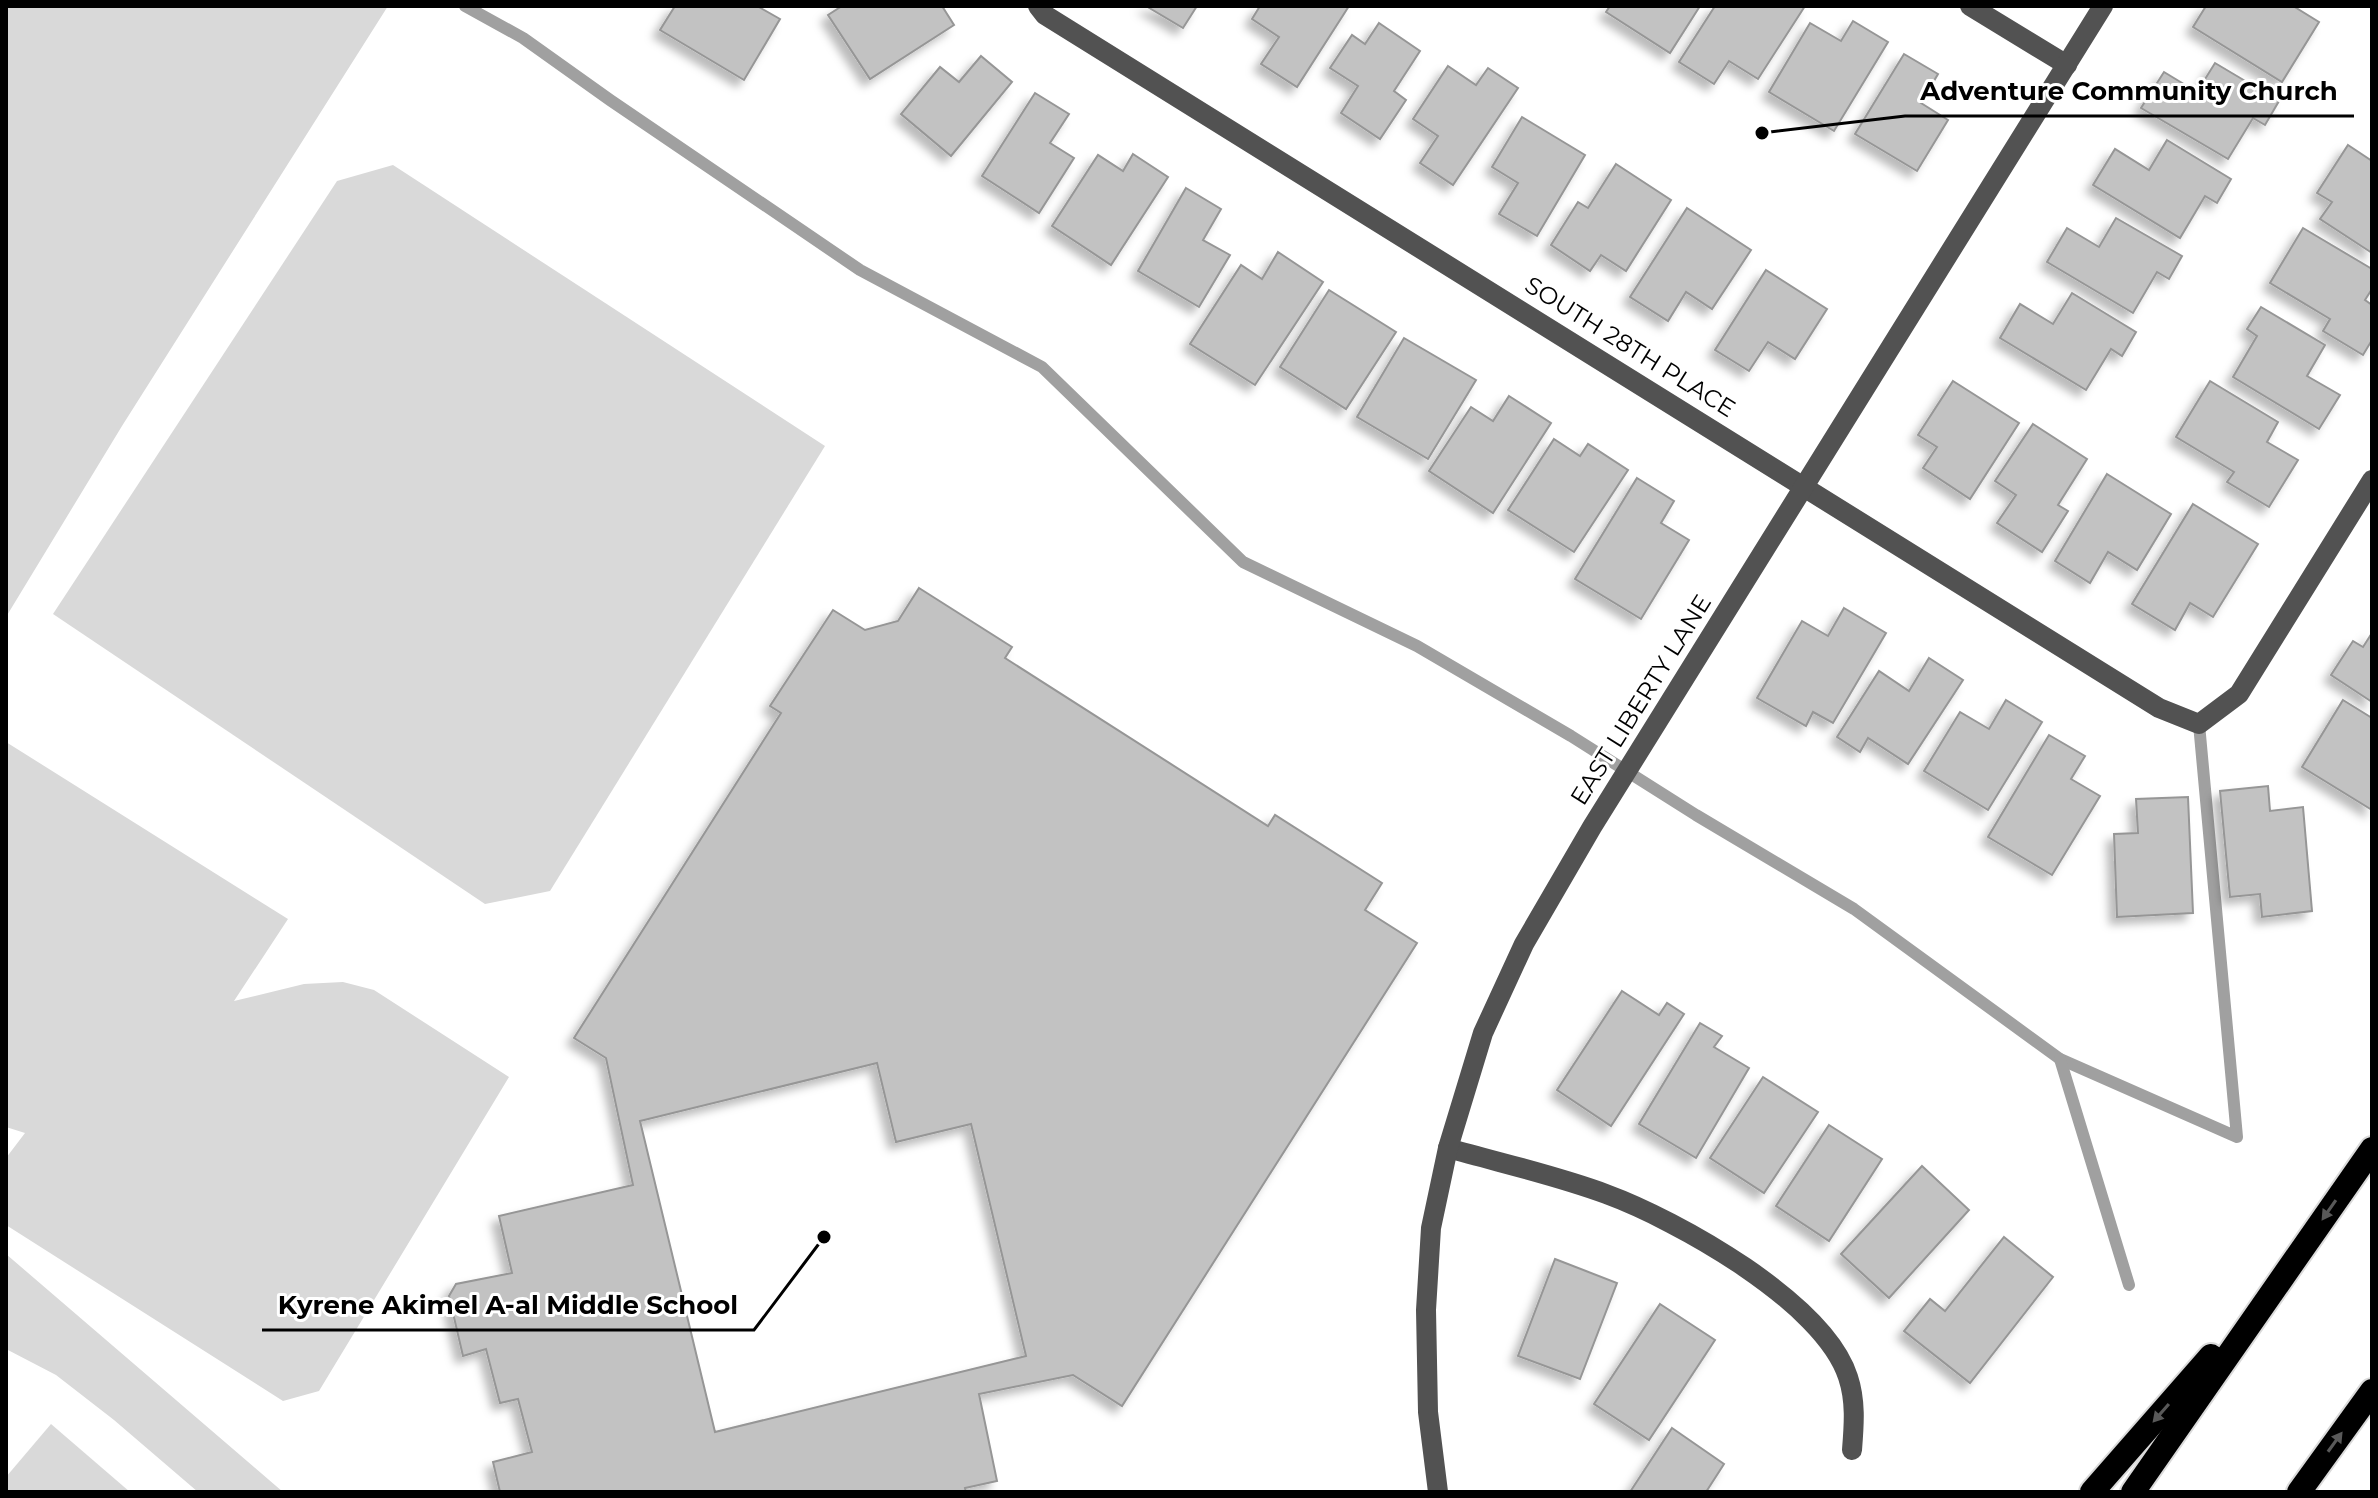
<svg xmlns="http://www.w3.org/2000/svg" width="2378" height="1498" viewBox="0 0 2378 1498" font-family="Montserrat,sans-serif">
<defs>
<filter id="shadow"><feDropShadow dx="-7" dy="7" stdDeviation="4" flood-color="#0004"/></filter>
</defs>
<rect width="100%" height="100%" fill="#fff"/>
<g fill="#d9d9d9">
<path d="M6 6H388L122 426 6 617Z"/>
<path d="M393 165 825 446 550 891 485 904 53 614 337 181Z"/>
<path d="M6 742 288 919 234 1001 304 984 343 982 374 990 509 1077 319 1391 283 1401 6 1225V1158L25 1133 6 1127Z"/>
<path d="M6 1254 283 1492H198L114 1420 56 1375 6 1349Z"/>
<path d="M51 1424 130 1492H6V1477Z"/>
</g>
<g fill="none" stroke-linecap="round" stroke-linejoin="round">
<g stroke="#a0a0a0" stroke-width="12">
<path d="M465 6 523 38 610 100 860 270 1042 367 1243 562 1417 646 1571 736 1696 815 1854 909 2060 1059 2237 1137 2199 724"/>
<path d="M2060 1059 2129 1285"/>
</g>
</g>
<g fill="#c2c2c2" stroke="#969696" stroke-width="2" fill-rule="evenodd" filter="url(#shadow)">
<path d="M675 6H757L780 19 744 80 660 30Z"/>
<path d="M842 6H942L954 25 870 79 828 15Z"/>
<path d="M1146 6H1197L1183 28Z"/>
<path d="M1260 6H1349L1297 87 1261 64 1279 37 1252 19Z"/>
<path d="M1610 6H1700L1670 53 1606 12Z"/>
<path d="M1715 6H1805L1758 79 1729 61 1714 84 1679 62Z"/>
<path d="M2206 6H2293L2319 22 2282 82 2193 27Z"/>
<path d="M1853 21 1888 42 1834 131 1769 92 1810 23 1841 41Z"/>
<path d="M1379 23 1420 51 1394 91 1406 100 1380 139 1341 113 1358 86 1330 68 1352 35 1365 44Z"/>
<path d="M1904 54 1938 74 1921 103 1948 120 1917 171 1855 134Z"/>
<path d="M981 56 1012 82 951 156 901 114 940 67 959 82Z"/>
<path d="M2215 63 2279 101 2265 125 2253 118 2228 159 2141 108 2164 72 2197 92Z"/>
<path d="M1448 66 1476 85 1488 68 1518 88 1453 185 1420 163 1438 136 1413 119Z"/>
<path d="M1035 93 1069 114 1050 143 1074 158 1039 213 982 176Z"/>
<path d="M1522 117 1585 155 1537 236 1499 214 1518 183 1492 167Z"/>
<path d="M2167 140 2231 179 2217 203 2205 196 2180 238 2093 185 2115 149 2149 170Z"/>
<path d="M2348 145 2372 161V253L2320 219 2332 202 2317 193Z"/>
<path d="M1133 154 1168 177 1111 265 1052 226 1098 155 1123 171Z"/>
<path d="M1616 164 1671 200 1626 271 1601 255 1590 271 1551 245 1578 202 1588 208Z"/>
<path d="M1186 188 1221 209 1203 240 1230 255 1199 307 1138 271Z"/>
<path d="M1687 208 1751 250 1712 309 1686 292 1668 321 1630 297Z"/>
<path d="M2116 218 2182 256 2169 279 2157 272 2133 313 2047 262 2067 228 2099 247Z"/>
<path d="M2303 228 2372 269V289L2365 300 2372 305V340L2363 355 2323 331 2330 319 2270 283Z"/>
<path d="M1278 252 1323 282 1255 385 1190 344 1241 265 1262 279Z"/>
<path d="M1766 270 1827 309 1795 359 1768 342 1749 371 1715 350Z"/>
<path d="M1329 290 1396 332 1346 409 1280 367Z"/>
<path d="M2072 293 2136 332 2122 356 2111 349 2086 390 2000 338 2020 304 2053 324Z"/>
<path d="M2261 307 2325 345 2307 376 2340 395 2319 429 2233 377 2257 336 2247 329Z"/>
<path d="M1404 338 1476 380 1428 459 1357 417Z"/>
<path d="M1953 381 2019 423 1970 499 1923 468 1937 447 1918 435Z"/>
<path d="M2210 381 2278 422 2267 442 2298 460 2269 507 2227 482 2234 472 2176 437Z"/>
<path d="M1509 396 1551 423 1493 513 1429 471 1471 407 1493 421Z"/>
<path d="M2033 424 2087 459 2058 505 2068 511 2042 552 1997 523 2016 495 1995 481Z"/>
<path d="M1554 439 1580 456 1588 444 1628 470 1574 552 1508 510Z"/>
<path d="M2107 474 2171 514 2137 570 2108 552 2090 583 2055 561Z"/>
<path d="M1637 478 1674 501 1661 523 1689 540 1641 619 1575 579Z"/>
<path d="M2193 504 2258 544 2213 617 2190 603 2175 630 2132 604Z"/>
<path d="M919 588 1012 647 1005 658 1268 826 1275 815 1382 883 1365 910 1417 943 1122 1406 1073 1375 979 1394 997 1481 965 1488 966 1492H500L493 1462 532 1452 518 1399 500 1403 486 1349 463 1356 449 1296 456 1284 512 1273 499 1216 633 1185 606 1058 574 1038 781 713 770 706 833 610 865 630 898 621ZM877 1063 896 1142 971 1124 1026 1356 715 1432 640 1121Z"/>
<path d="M1844 608 1886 633 1833 723 1813 712 1806 726 1757 698 1802 621 1828 636Z"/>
<path d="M2372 633V702L2331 675 2353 641 2363 647Z"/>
<path d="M1929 658 1963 680 1908 764 1868 738 1860 752 1837 737 1879 671 1909 691Z"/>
<path d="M2006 700 2042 722 1988 810 1924 771 1960 712 1989 729Z"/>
<path d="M2343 700 2372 718V810L2302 767Z"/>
<path d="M2049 735 2085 756 2071 779 2100 796 2052 875 1988 837Z"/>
<path d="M2268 786 2270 811 2303 807 2312 911 2262 917 2260 894 2230 897 2220 791Z"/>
<path d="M2188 797 2193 913 2117 917 2114 834 2138 833 2136 799Z"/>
<path d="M1622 991 1659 1015 1667 1003 1684 1014 1611 1126 1557 1090Z"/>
<path d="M1700 1023 1722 1036 1714 1047 1749 1068 1696 1158 1639 1124Z"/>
<path d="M1763 1077 1818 1112 1764 1193 1710 1158Z"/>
<path d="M1829 1125 1882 1159 1829 1241 1776 1206Z"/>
<path d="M1922 1166 1969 1210 1889 1298 1841 1254Z"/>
<path d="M2004 1237 2053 1277 1970 1383 1904 1331 1930 1299 1945 1311Z"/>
<path d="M1555 1259 1617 1283 1580 1379 1518 1356Z"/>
<path d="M1660 1304 1715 1340 1649 1440 1594 1404Z"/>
<path d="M1672 1428 1724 1464 1706 1492H1630Z"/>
</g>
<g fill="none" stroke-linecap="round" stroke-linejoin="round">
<defs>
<g id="highway">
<path d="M2092 1492 2211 1356"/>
<path d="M2133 1492 2372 1149"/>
<path d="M2299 1492 2372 1391"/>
</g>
</defs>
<use href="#highway" stroke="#dbdbdb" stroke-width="28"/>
<g stroke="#525252" stroke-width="20">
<path d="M1038 6 1045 15 2159 708 2199 724 2239 694 2372 480"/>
<path d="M1970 6 2067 65"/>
<path d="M1448 1148C1500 1163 1555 1175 1606 1194 1677 1220 1824 1302 1848 1377 1856 1401 1854 1425 1852 1450"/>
<path d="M1438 1492 1428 1412 1426 1310 1431 1228 1448 1148 1483 1033 1524 944 1592 827 2103 6"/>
</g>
<use href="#highway" stroke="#000" stroke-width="24"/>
</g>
<defs><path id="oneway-solid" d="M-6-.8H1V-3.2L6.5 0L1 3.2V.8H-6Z" transform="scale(2)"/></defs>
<g fill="#595959">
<use href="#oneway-solid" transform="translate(2329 1210) rotate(125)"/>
<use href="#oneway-solid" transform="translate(2161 1413) rotate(131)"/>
<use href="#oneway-solid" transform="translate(2335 1442) rotate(-54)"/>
</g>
<g text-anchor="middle" stroke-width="6" stroke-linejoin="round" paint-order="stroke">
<g font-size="24" fill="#000" stroke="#fff">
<text transform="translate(1630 347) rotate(32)" y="8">SOUTH 28TH PLACE</text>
<text transform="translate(1641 700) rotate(-58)" y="8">EAST LIBERTY LANE</text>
</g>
</g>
<path fill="none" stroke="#000" stroke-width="3" d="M1762 133L1905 116H2354M824 1237L754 1330H262"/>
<g fill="#000" stroke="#fff" stroke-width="3">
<circle cx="1762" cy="133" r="8"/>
<circle cx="824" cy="1237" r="8"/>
</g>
<g font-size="26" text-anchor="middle" font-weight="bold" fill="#000" stroke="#fff" stroke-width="6" stroke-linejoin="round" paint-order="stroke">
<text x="2129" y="100">Adventure Community Church</text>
<text x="508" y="1314">Kyrene Akimel A-al Middle School</text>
</g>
<rect width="2378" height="1498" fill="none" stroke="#000000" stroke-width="16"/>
</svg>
